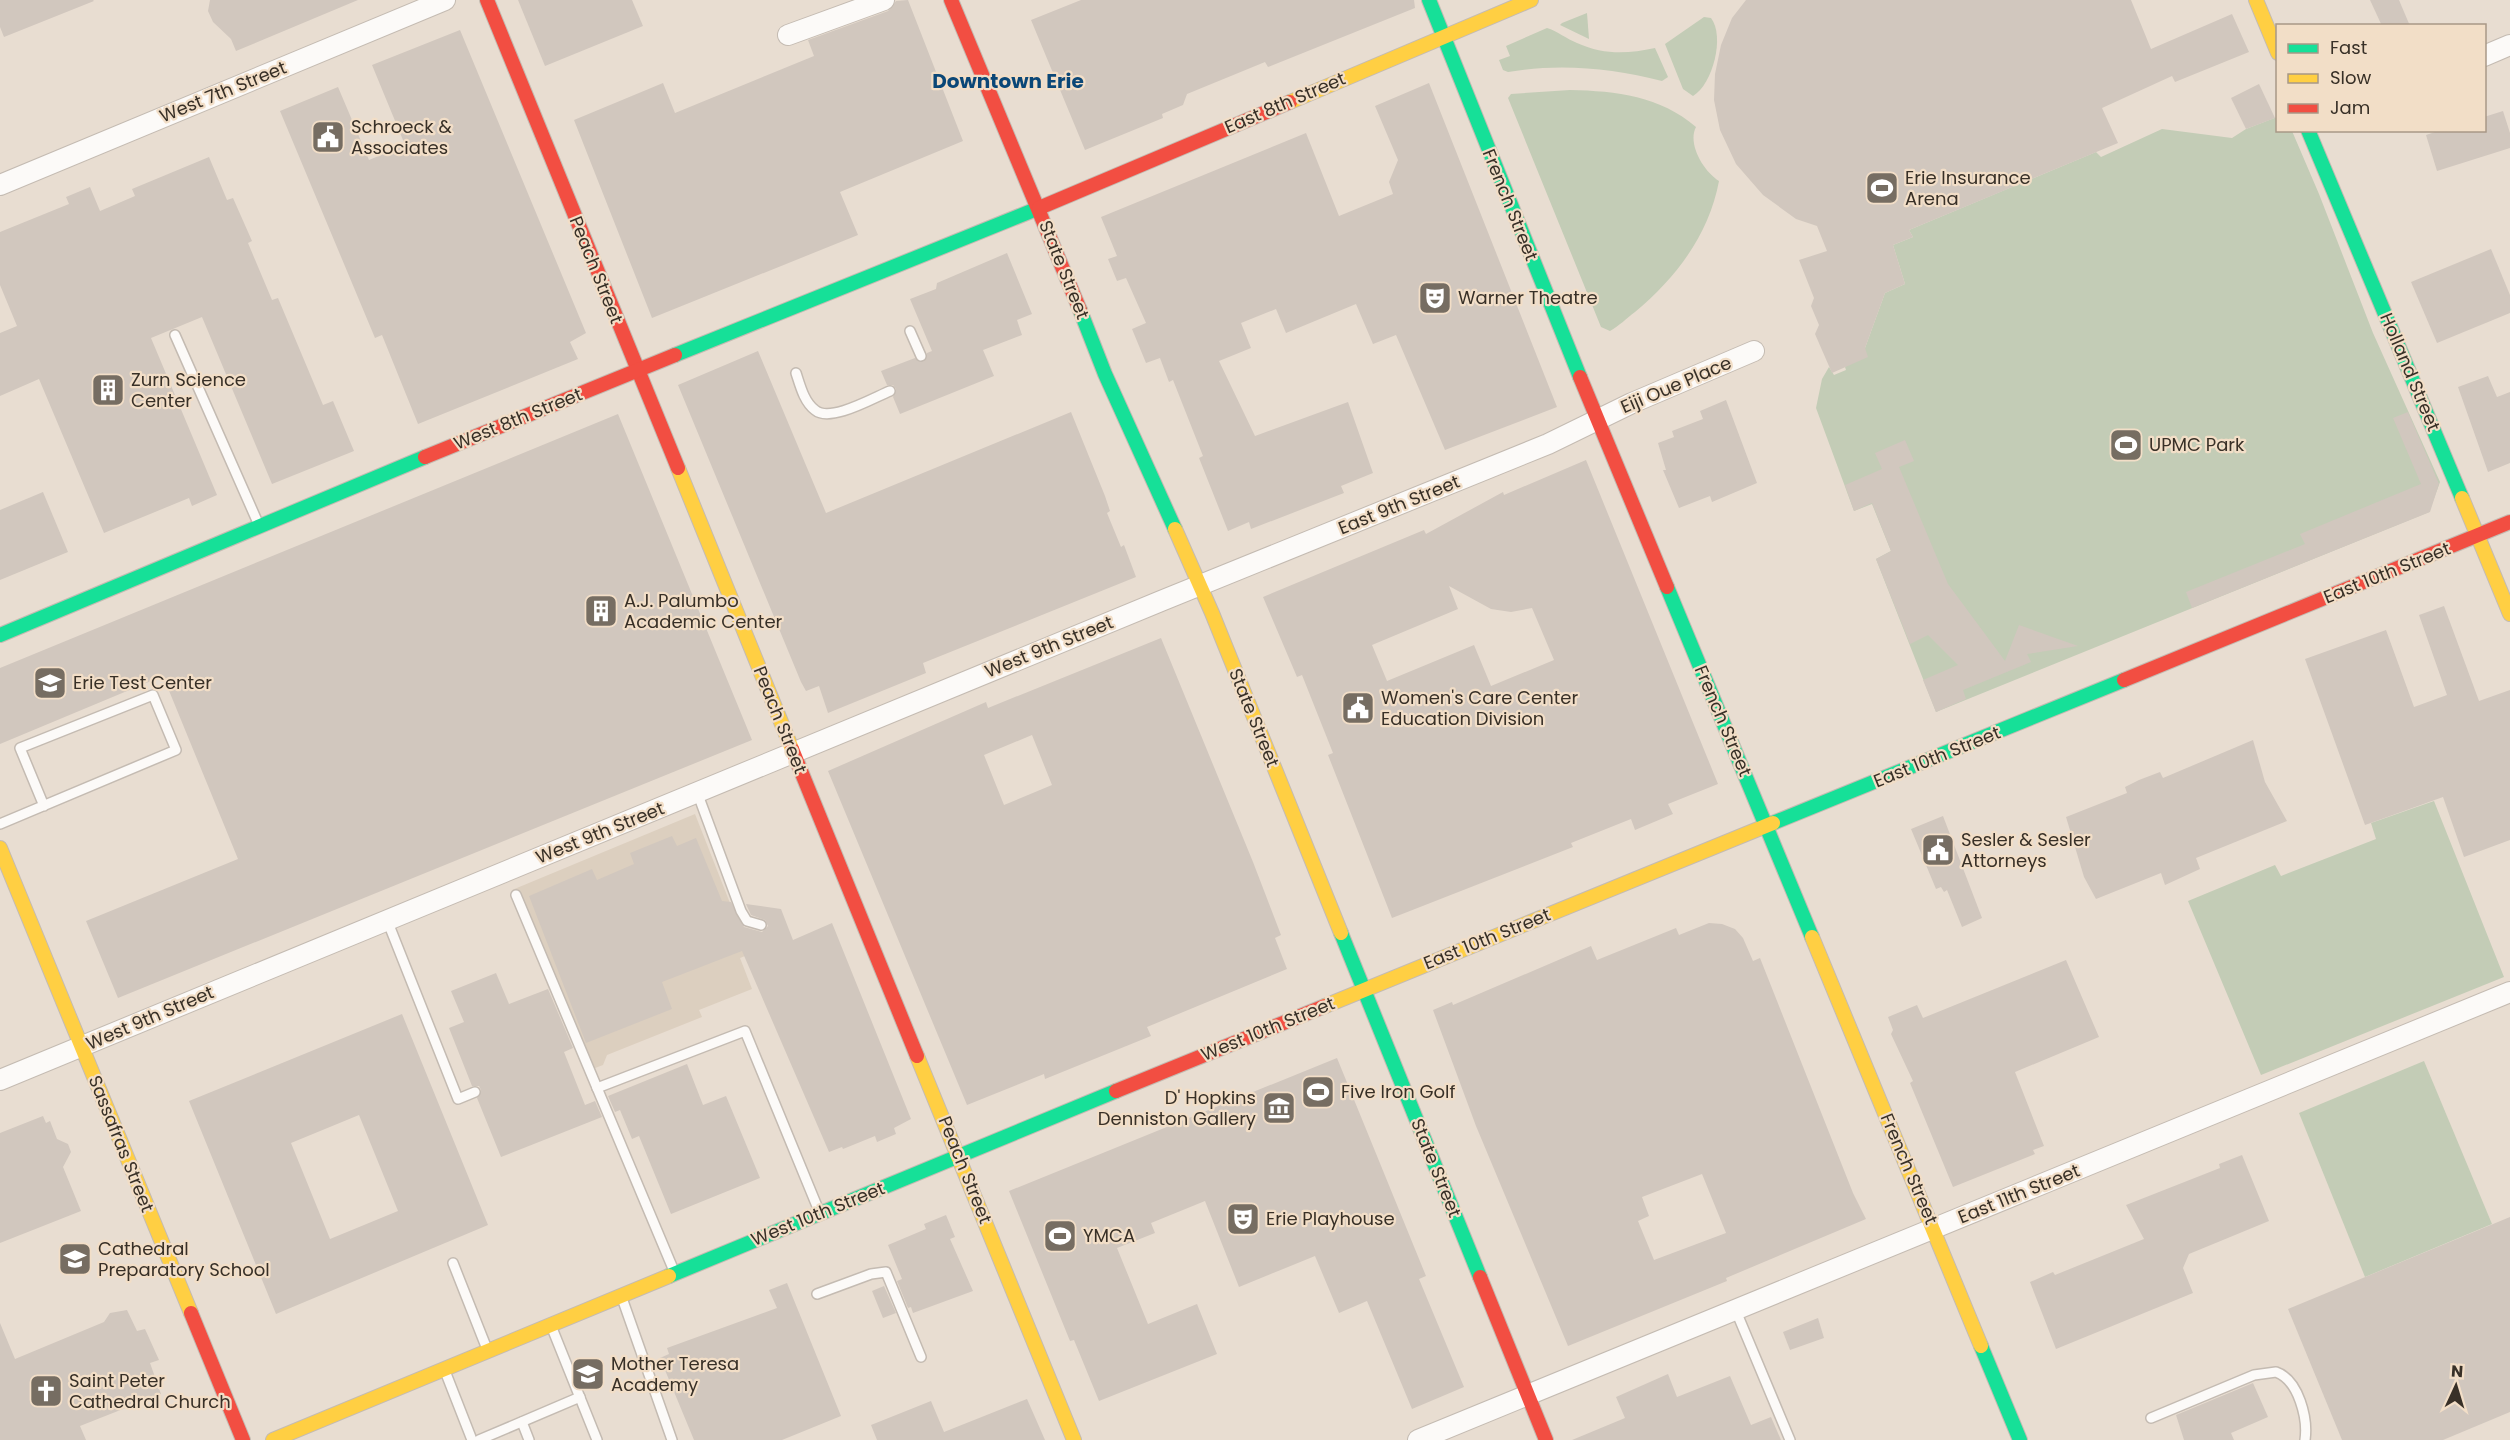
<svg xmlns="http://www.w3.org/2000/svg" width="2510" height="1440" viewBox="0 0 2510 1440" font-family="Poppins,sans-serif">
<rect width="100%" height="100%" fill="#e8ddd1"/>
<path fill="#dccfbf" d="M695 814 750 954 740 958 752 989 699 1010 702 1017 607 1055 603 1065 590 1070 512 890Z"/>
<g fill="#c3ccb6">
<path d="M1587 13 1589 39 1560 25 1562 23Z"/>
<path d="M1704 17 1711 18C1725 36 1713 84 1693 96L1683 89 1665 44Z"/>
<path d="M1547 28C1557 31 1567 39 1577 43 1604 55 1627 54 1655 48L1668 77 1662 81C1611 68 1560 63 1508 72L1503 70 1499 60 1510 56 1506 46Z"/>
<path d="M1570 90C1617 91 1660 96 1696 127 1687 144 1704 172 1719 181 1709 234 1677 277 1635 312 1627 318 1619 326 1610 331L1601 327 1508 98 1511 94Z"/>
<path d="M2277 117 2278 130 2292 131 2319 194 2373 333 2440 482 2429 512 1936 712 1876 559 1891 551 1872 504 1854 511 1816 408 1822 379 1829 367 1834 375 1846 370 1845 367 1865 348 1885 293 1905 284 1893 245 1913 237 1909 230 2096 152 2101 157 2162 129 2232 138 2246 129Z"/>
<path d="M2434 801 2504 977 2261 1075 2188 901 2275 865 2281 876 2376 839 2371 823Z"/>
<path d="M2424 1061 2492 1224 2365 1277 2299 1113Z"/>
</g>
<g fill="#d1c7be" fill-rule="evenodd">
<path d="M0 0H93L94 1 4 37 0 27Z"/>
<path d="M210 0H358L236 51 231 39 213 22 208 11Z"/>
<path d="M518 0H632L643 26 545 66Z"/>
<path d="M908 0 963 141 840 192 858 235 652 318 574 120 663 83 675 113 814 56 808 40 888 11 896 1Z"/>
<path d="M1081 0H1414L1415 8 1268 67 1265 62 1187 94 1183 105 1162 114 1163 118 1085 150 1031 20Z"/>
<path d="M1746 0H2131L2151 49 2232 14 2249 52 2175 82 2172 76 2102 108 2118 143 1909 230 1913 237 1893 245 1905 284 1885 293 1865 348 1868 357 1832 373 1815 334 1819 325 1811 306 1814 298 1799 260 1827 251 1817 226 1796 219 1763 195 1736 164 1720 130 1714 100 1715 74 1721 45 1732 18Z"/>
<path d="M2370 0H2399L2410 26H2382Z"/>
<path d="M460 30 586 333 570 342 578 359 418 424 382 335 375 338 280 111 338 87 369 160 405 145 372 65Z"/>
<path d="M1429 83 1557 407 1445 450 1396 335 1373 344 1356 304 1286 333 1276 309 1241 323 1251 348 1219 361 1255 436 1348 402 1373 473 1341 486 1344 493 1251 529 1249 522 1228 531 1199 458 1203 456 1173 380 1169 382 1160 358 1146 363 1132 329 1146 323 1126 278 1117 281 1108 259 1117 256 1101 217 1306 133 1339 216 1393 194 1389 182 1398 160 1375 106Z"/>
<path d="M2259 84 2275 118 2246 129 2231 98Z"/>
<path d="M2503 111 2510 133V148L2437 171 2426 135 2441 130H2484V117Z"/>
<path d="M209 157 227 200 233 198 252 241 248 243 272 300 278 298 323 405 333 401 354 451 272 484 202 317 151 338 217 495 192 506 189 498 104 533 39 379 0 396V333L17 326 0 285V232L69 204 66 197 90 187 100 211 135 196 132 189Z"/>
<path d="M2491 249 2510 295V313L2437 343 2411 282Z"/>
<path d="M1007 253 1032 314 1017 320 1022 335 983 350 994 376 900 414 893 397 896 389 893 385H887L881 371 915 358 923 362 927 353 932 351 910 299 936 289 937 283Z"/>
<path d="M758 351 826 513 1071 412 1105 496 1110 511 1107 513 1121 547 1124 545 1136 577 923 663 926 673 828 713 819 686 806 691 801 682 678 385Z"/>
<path d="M2488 376 2497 397 2510 392V463L2488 472 2458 387Z"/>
<path d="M1726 400 1757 483 1712 502 1710 496 1679 508 1663 470H1666L1658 443 1674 437 1672 431 1703 419 1700 411Z"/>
<path d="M2408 412 2439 484 2430 512 2192 608 2186 592 2305 544 2300 534 2421 484 2393 418Z"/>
<path d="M618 414 752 740 118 998 86 921 238 859 163 676 0 744V668Z"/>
<path d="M1905 440 1914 461 1899 467 1948 584 2005 661 2019 625 2078 646 2027 654 2031 662 1963 690 1966 699 1936 712 1923 680 1958 665 1928 635 1910 644 1876 559 1891 551 1872 503 1854 511 1845 485 1882 469 1875 453Z"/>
<path d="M1586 460 1718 784 1668 804 1673 814 1635 830 1631 819 1571 843 1573 847 1392 918 1328 755 1333 753 1302 675 1297 677 1263 597 1424 530 1426 534 1503 492 1504 495ZM1449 586 1491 609 1511 612 1532 608 1554 660 1491 686 1474 645 1387 681 1372 645 1458 609Z"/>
<path d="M43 492 68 552 0 580V510Z"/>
<path d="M2444 606 2479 701 2510 690V840L2464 857 2443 797 2365 825 2305 659 2386 630 2414 707 2447 695 2419 615Z"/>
<path d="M1161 638 1253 862 1281 935 1275 938 1287 969 1147 1027 1151 1036 1045 1079 1044 1074 967 1105 828 771 986 702 988 708ZM1032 735 1052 785 1004 805 984 755Z"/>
<path d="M2253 740 2265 782 2287 821 2196 858 2200 869 2165 885 2161 873 2096 899 2084 877 2066 817 2127 793 2125 787 2139 780 2160 772 2163 778Z"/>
<path d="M1943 816 1982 918 1962 927 1947 890 1944 892 1941 887 1936 889 1911 829Z"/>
<path d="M672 836 677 846 696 838 722 901 731 902 744 927 762 932 768 926 765 920 751 915 746 904 781 909 793 940 832 923 911 1119 894 1128 896 1134 877 1142 875 1136 843 1149 842 1147 829 1152 742 951 662 982 672 1009 586 1043 529 896 592 869 597 880 634 864 630 853Z"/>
<path d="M1709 923 1722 924 1735 929 1743 938 1753 961 1760 958 1853 1193 1866 1219 1726 1278 1727 1281 1568 1346 1476 1126 1433 1010 1452 1002 1453 1005 1591 946 1597 960 1676 928 1679 935ZM1702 1174 1726 1233 1654 1260 1638 1221 1649 1216 1642 1197Z"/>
<path d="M2066 960 2099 1037 2015 1072 2044 1146 2033 1150 2035 1154 1953 1187 1910 1083 1913 1081 1891 1034 1893 1030 1888 1017 1917 1005 1923 1018Z"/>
<path d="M496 973 509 1004 548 989 573 1048 564 1052 585 1105 595 1101 602 1117 501 1157 477 1098 481 1090 479 1086H472L449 1028 464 1022 451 991Z"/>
<path d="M402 1014 488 1225 276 1314 189 1101ZM359 1115 398 1211 330 1239 291 1143Z"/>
<path d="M1337 1058 1426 1276 1419 1279 1464 1387 1412 1409 1367 1301 1339 1313 1315 1256 1239 1287 1205 1201 1151 1223 1155 1233 1117 1248 1148 1324 1197 1304 1217 1354 1099 1401 1074 1340 1070 1341 1009 1191Z"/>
<path d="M687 1064 703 1105 726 1096 760 1178 671 1214 639 1136 632 1139 620 1110 615 1112 608 1096Z"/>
<path d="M43 1116 46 1123 50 1121 57 1139 68 1144 71 1152 63 1167 81 1211 0 1243V1133Z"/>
<path d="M2242 1155 2269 1221 2189 1254 2183 1268 2193 1293 2056 1349 2030 1282 2053 1272 2055 1275 2144 1239 2126 1205 2220 1168 2219 1164Z"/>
<path d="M946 1215 955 1237 950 1239 973 1291 913 1313 911 1307 908 1308 897 1281 902 1279 888 1245 926 1229 924 1224Z"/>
<path d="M2510 1217V1412L2443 1440H2342L2288 1309Z"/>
<path d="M787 1283 841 1416 782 1440H694L660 1358 669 1354 667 1348 777 1308 769 1290Z"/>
<path d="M884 1286 896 1313 883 1318 872 1291Z"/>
<path d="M127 1310 137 1331 145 1329 159 1360 150 1363 161 1394 80 1426 86 1440H0V1323L15 1359 104 1322 110 1313Z"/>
<path d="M1818 1318 1824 1338 1790 1350 1783 1332Z"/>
<path d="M1668 1374 1677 1397 1730 1376 1751 1425 1771 1417 1781 1440H1572L1625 1418 1616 1397Z"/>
<path d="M2253 1383 2268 1417 2231 1433 2234 1440H2184L2176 1415Z"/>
<path d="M1027 1399 1045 1440H877L871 1425 931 1401 944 1432Z"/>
</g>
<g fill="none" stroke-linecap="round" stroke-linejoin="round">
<defs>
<g id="lane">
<path d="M910 331 921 356"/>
<path d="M175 335 258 523"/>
<path d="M796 373C800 385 804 402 815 410 830 423 873 398 890 391"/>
<path d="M697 792 741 911 747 921 761 925"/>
<path d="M0 824 176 750 153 695 20 748 44 806"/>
<path d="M516 895 674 1271"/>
<path d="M387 920 458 1099 475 1092"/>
<path d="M597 1088 745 1031 819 1211"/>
<path d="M453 1263 487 1349"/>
<path d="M817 1294 871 1274 886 1272 921 1357"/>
<path d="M622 1298 672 1440"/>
<path d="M1736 1311 1790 1440"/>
<path d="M552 1328 597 1440"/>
<path d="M445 1371 472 1440"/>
<path d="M2151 1418 2254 1375 2276 1372C2299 1380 2308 1419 2305 1440"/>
<path d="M522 1422 529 1440"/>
<path d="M479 1440 580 1397"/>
</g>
<g id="street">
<path d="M788 35 884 0"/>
<path d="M2484 56 2510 45"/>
<path d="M0 185 445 0"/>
<path d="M0 1080 1161 601 1548 444 1632 403 1754 351"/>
<path d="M1418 1440 2510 992"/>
</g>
<g id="fast">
<path d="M1429 0 1580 377"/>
<path d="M2308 130 2462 498"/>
<path d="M1080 310 1105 374 1175 529"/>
<path d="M675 355 1039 208"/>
<path d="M1667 587 1812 937"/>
<path d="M0 635 425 457"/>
<path d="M1773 823 2124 680"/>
<path d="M1341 933 1480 1277"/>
<path d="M669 1276 1116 1091"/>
<path d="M1981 1346 2020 1440"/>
</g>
<g id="slow">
<path d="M2256 0 2278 53"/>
<path d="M1290 102 1531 0"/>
<path d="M678 468 792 749"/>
<path d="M2462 498 2510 614"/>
<path d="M1175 529 1212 613 1341 933"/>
<path d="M0 848 191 1313"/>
<path d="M1812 937 1981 1346"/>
<path d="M1325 1006 1773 823"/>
<path d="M917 1056 1074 1440"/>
<path d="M273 1440 669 1276"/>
</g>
<g id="jam">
<path d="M487 0 678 468"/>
<path d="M951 0 1080 310"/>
<path d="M1039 208 1290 102"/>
<path d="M1580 377 1667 587"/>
<path d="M425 457 675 355"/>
<path d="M2124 680 2510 522"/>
<path d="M792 749 917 1056"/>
<path d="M1116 1091 1325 1006"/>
<path d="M1480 1277 1546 1440"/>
<path d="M191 1313 243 1440"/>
</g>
</defs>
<use href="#lane" stroke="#c4bbb2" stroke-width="12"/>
<use href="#street" stroke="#c4bbb2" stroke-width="22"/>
<use href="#fast" stroke="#c4bbb2" stroke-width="16"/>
<use href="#slow" stroke="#c4bbb2" stroke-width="16"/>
<use href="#jam" stroke="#c4bbb2" stroke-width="16"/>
<use href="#lane" stroke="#fcfaf8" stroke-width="9"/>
<use href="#street" stroke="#fcfaf8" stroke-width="20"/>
<use href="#fast" stroke="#16e098" stroke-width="14"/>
<use href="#slow" stroke="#ffcf43" stroke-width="14"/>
<use href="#jam" stroke="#f24e42" stroke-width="14"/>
</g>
<defs>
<symbol id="civic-square" viewBox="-11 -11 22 22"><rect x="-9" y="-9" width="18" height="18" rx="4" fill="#766d62" stroke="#f2dec7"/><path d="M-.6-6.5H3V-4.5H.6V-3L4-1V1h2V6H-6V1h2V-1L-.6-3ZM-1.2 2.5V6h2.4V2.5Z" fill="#fff"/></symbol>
<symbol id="stadium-square" viewBox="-11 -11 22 22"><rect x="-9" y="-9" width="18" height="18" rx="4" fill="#766d62" stroke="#f2dec7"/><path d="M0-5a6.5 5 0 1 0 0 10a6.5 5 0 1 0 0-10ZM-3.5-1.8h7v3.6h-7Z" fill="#fff"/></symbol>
<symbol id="theatre-square" viewBox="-11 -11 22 22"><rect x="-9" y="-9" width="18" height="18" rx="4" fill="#766d62" stroke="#f2dec7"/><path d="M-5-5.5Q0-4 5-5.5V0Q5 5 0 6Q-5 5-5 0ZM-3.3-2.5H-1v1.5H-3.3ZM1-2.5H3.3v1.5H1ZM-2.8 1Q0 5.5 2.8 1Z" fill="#fff"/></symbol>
<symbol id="building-square" viewBox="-11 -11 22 22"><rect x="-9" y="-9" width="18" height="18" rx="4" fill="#766d62" stroke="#f2dec7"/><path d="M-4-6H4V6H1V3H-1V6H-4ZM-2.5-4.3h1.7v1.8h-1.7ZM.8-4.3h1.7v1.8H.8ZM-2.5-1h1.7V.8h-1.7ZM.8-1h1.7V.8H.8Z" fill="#fff"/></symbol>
<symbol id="school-square" viewBox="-11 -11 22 22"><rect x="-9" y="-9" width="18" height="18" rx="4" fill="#766d62" stroke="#f2dec7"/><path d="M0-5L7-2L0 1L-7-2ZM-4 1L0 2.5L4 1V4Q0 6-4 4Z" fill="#fff"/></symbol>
<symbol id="museum-square" viewBox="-11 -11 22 22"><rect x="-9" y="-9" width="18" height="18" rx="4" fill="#766d62" stroke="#f2dec7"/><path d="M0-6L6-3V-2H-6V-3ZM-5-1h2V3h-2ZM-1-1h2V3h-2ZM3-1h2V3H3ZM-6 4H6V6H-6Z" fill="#fff"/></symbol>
<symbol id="church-square" viewBox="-11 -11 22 22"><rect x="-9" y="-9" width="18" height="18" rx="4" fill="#766d62" stroke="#f2dec7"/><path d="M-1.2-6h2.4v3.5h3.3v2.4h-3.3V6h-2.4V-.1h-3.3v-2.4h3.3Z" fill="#fff"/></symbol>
</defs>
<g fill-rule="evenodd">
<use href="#civic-square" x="309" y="118" width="38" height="38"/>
<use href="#stadium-square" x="1863" y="169" width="38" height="38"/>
<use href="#theatre-square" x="1416" y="279" width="38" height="38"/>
<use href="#building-square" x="89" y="371" width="38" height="38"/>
<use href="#stadium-square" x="2107" y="426" width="38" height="38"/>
<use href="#building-square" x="582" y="592" width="38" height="38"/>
<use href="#school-square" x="31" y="664" width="38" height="38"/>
<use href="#civic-square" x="1339" y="689" width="38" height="38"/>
<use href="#civic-square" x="1919" y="831" width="38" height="38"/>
<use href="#stadium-square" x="1299" y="1073" width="38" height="38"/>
<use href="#museum-square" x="1260" y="1089" width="38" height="38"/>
<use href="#theatre-square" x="1224" y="1200" width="38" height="38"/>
<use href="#stadium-square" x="1041" y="1217" width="38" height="38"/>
<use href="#school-square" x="56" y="1240" width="38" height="38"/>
<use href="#school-square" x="569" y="1355" width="38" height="38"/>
<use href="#church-square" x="27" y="1372" width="38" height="38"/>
</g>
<g text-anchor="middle" stroke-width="4.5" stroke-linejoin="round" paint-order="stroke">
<g font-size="18" fill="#383027" stroke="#f2dec7">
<text transform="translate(223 92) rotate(-22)" y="6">West 7th Street</text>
<text transform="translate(1285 103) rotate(-23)" y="6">East 8th Street</text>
<text transform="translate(1510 205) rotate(68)" y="6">French Street</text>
<text transform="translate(596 270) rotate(68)" y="6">Peach Street</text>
<text transform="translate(1064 270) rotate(68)" y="6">State Street</text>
<text transform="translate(2410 372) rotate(67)" y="6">Holland Street</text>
<text transform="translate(1676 385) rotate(-23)" y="6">Eiji Oue Place</text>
<text transform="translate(518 419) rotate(-22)" y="6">West 8th Street</text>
<text transform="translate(1399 505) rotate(-22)" y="6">East 9th Street</text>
<text transform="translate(2387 573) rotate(-22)" y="6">East 10th Street</text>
<text transform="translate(1049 647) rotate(-22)" y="6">West 9th Street</text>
<text transform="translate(1254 718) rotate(68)" y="6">State Street</text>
<text transform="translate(780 720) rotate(68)" y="6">Peach Street</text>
<text transform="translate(1723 721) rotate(67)" y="6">French Street</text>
<text transform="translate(1937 757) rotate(-22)" y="6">East 10th Street</text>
<text transform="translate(600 833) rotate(-22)" y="6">West 9th Street</text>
<text transform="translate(1487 939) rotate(-22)" y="6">East 10th Street</text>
<text transform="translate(150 1018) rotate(-23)" y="6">West 9th Street</text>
<text transform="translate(1268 1029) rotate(-22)" y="6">West 10th Street</text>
<text transform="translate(121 1144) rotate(68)" y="6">Sassafras Street</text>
<text transform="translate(1436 1168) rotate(68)" y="6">State Street</text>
<text transform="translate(1909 1169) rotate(67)" y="6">French Street</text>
<text transform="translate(965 1170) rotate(68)" y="6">Peach Street</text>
<text transform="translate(2019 1194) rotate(-22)" y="6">East 11th Street</text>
<text transform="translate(818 1214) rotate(-22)" y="6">West 10th Street</text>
</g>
<g font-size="18" fill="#383027" stroke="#f2dec7" text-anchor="start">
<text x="351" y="133">Schroeck &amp;<tspan x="351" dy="21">Associates</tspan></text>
<text x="1905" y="184">Erie Insurance<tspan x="1905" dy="21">Arena</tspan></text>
<text x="1458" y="304">Warner Theatre</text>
<text x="131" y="386">Zurn Science<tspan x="131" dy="21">Center</tspan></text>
<text x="2149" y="451">UPMC Park</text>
<text x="624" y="607">A.J. Palumbo<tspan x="624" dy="21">Academic Center</tspan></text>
<text x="73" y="689">Erie Test Center</text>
<text x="1381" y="704">Women's Care Center<tspan x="1381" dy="21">Education Division</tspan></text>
<text x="1961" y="846">Sesler &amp; Sesler<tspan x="1961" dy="21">Attorneys</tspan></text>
<text x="1341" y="1098">Five Iron Golf</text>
<text x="1256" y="1104" text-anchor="end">D' Hopkins<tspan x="1256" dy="21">Denniston Gallery</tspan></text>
<text x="1266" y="1225">Erie Playhouse</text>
<text x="1083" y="1242">YMCA</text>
<text x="98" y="1255">Cathedral<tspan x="98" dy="21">Preparatory School</tspan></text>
<text x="611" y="1370">Mother Teresa<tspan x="611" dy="21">Academy</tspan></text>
<text x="69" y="1387">Saint Peter<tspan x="69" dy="21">Cathedral Church</tspan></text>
</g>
<g font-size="20" font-weight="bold" fill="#0b4777" stroke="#f2dec7">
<text x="1008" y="88">Downtown Erie</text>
</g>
</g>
<rect x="2276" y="24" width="210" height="108" fill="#f2dec7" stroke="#a89887" stroke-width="1.5"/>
<rect x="2288" y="44" width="30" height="9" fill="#16e098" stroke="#a89887" stroke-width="1.5"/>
<text x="2330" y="54" font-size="18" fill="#383027">Fast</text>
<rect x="2288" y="74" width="30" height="9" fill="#ffcf43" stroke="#a89887" stroke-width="1.5"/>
<text x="2330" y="84" font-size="18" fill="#383027">Slow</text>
<rect x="2288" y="104" width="30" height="9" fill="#f24e42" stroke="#a89887" stroke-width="1.5"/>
<text x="2330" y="114" font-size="18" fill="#383027">Jam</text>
<g transform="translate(2456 1386) rotate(4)" stroke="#f2dec7" stroke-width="4.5" paint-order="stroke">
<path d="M0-4.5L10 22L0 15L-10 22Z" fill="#383027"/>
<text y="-9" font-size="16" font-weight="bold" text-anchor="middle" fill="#383027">N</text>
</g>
</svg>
